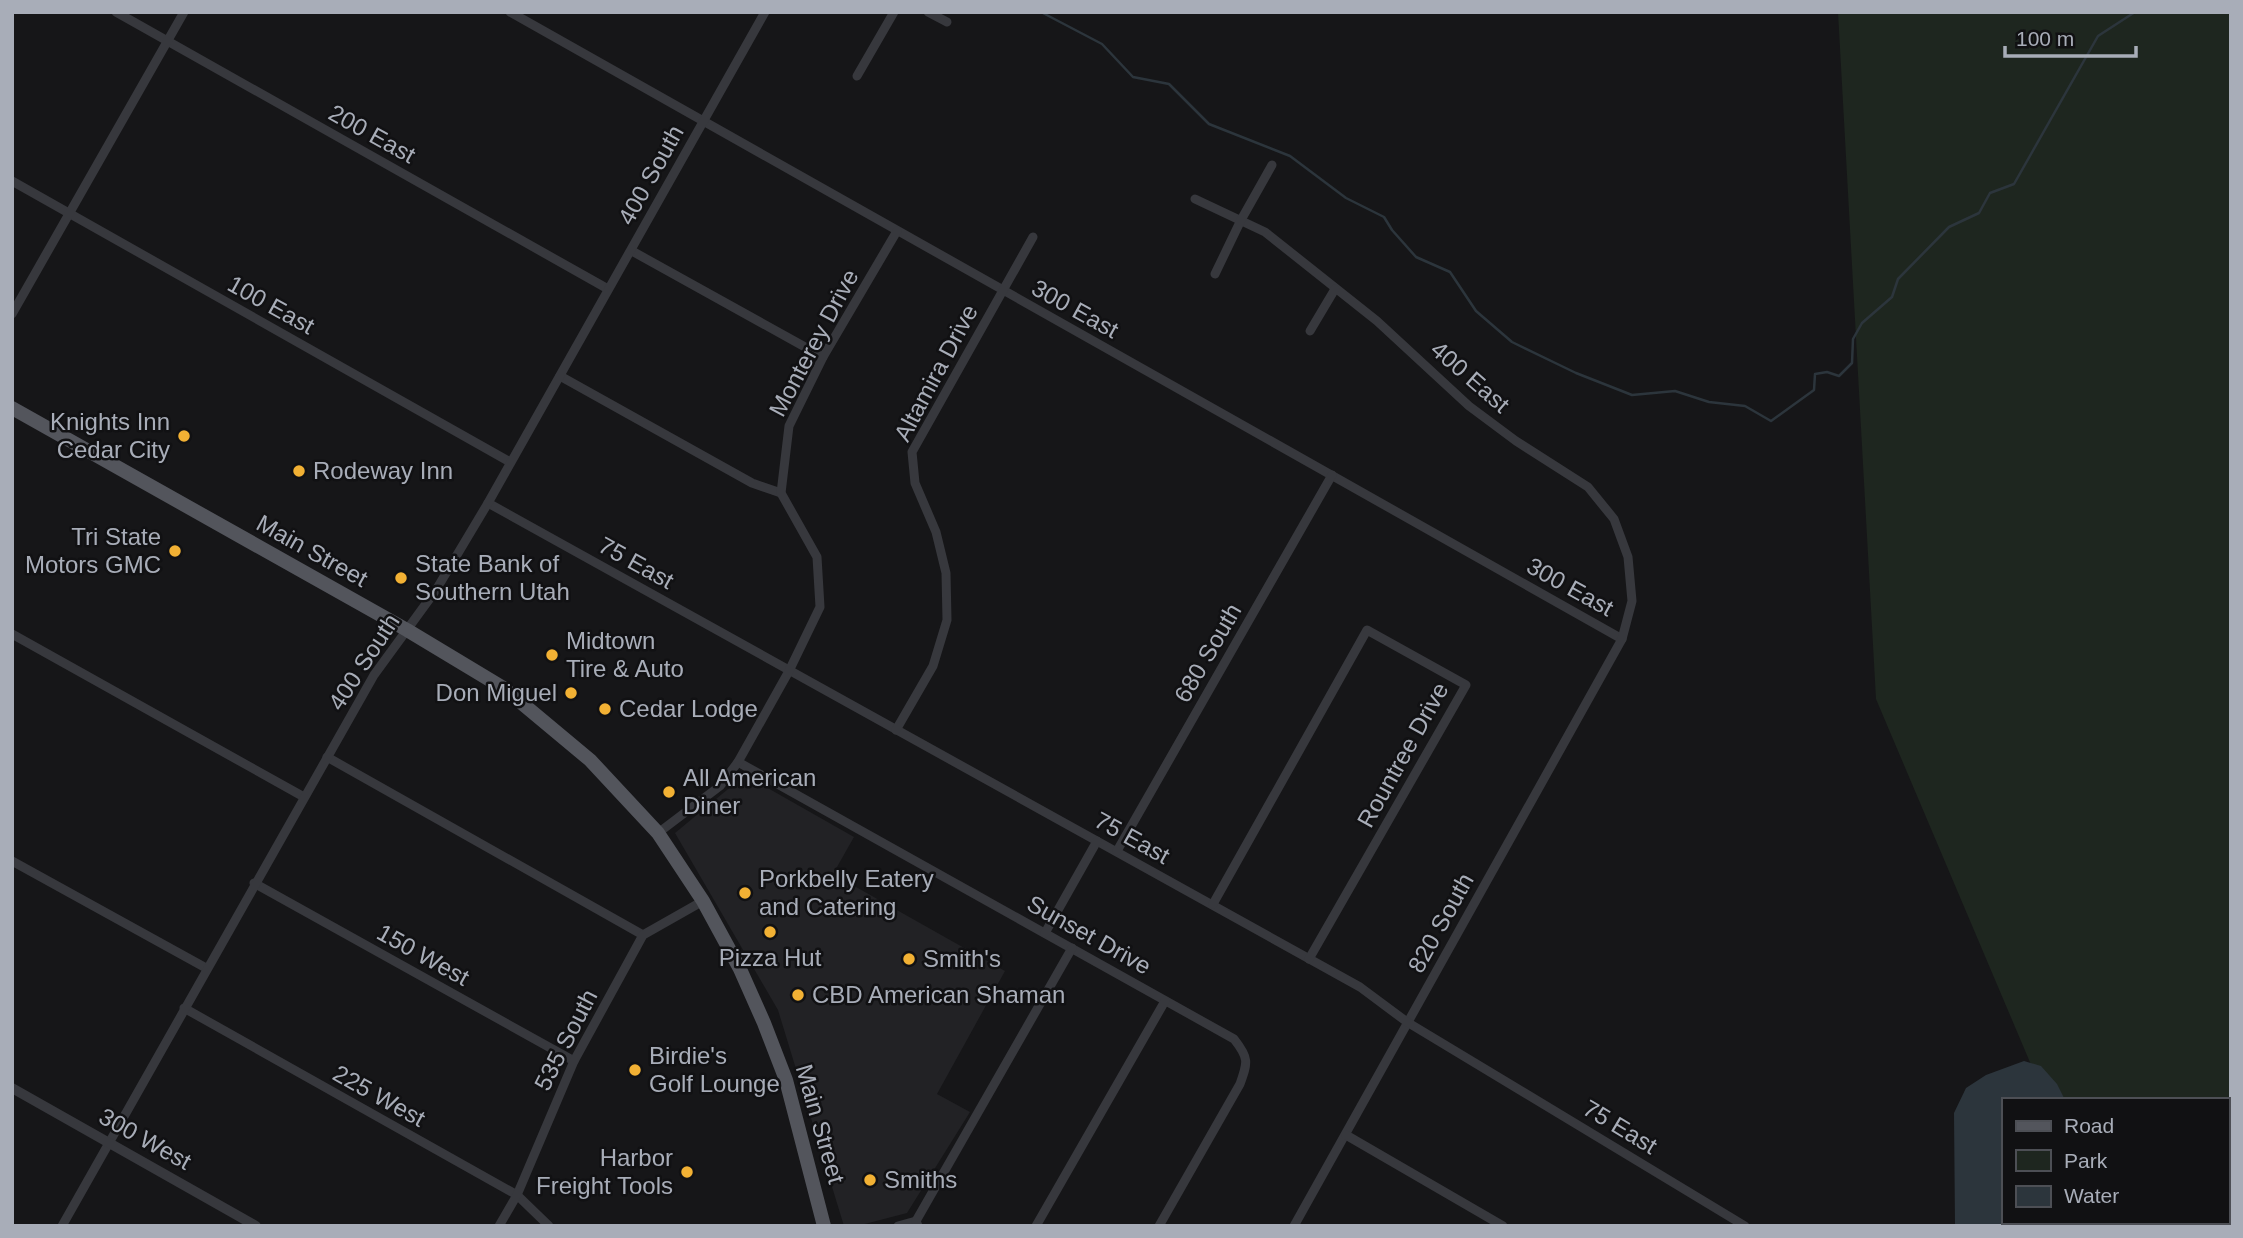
<svg xmlns="http://www.w3.org/2000/svg" width="2243" height="1238" viewBox="0 0 2243 1238" font-family="Arial,sans-serif">
<rect width="100%" height="100%" fill="#161618"/>
<path fill="#222225" d="M745 775 854 837 833 874 1005 971 937 1094 970 1112 907 1213 857 1226H844L778 1010 675 833Z"/>
<path fill="#1e261f" d="M1838 12H2231V1226H2099L2098 1222H2227V1100H2046L1876 699Z"/>
<path fill="#2c353c" d="M2024 1061 2041 1066 2057 1084 2065 1100H2003V1222H2128L2130 1226H1955L1954 1113 1966 1088 1986 1075Z"/>
<g fill="none" stroke-linecap="round" stroke-linejoin="round">
<path stroke="#2c353c" stroke-width="2.5" d="M1041 12 1102 44 1133 77 1169 84 1209 124 1290 156 1346 198 1384 217 1392 230 1416 257 1450 272 1476 311 1512 342 1576 373 1632 395 1675 391 1709 402 1745 406 1771 421 1814 390 1815 374 1827 372 1839 376 1852 363 1853 339 1862 323 1892 297 1898 279 1949 227 1979 213 1990 193 2014 184 2098 36 2135 12"/>
<g stroke="#37383d" stroke-width="9">
<path d="M116 12 608 289"/>
<path d="M510 12 1622 639"/>
<path d="M928 12 947 22"/>
<path d="M857 76 894 12"/>
<path d="M12 181 510 462"/>
<path d="M1195 199 1265 232 1377 321 1469 406 1516 441 1588 487 1614 519 1628 557 1632 601 1622 639 1294 1226"/>
<path d="M632 251 823 357"/>
<path d="M1215 274 1241 220 1272 165"/>
<path d="M12 314 184 12"/>
<path d="M1310 331 1335 289"/>
<path d="M560 376 752 483 781 493"/>
<path d="M488 503 1360 987 1407 1022 1745 1226"/>
<path d="M12 634 304 797"/>
<path d="M896 730 933 666 947 620 946 573 936 532 915 483 912 452 1033 237"/>
<path d="M327 757 643 935"/>
<path d="M738 762 1234 1039C1249 1058 1248 1062 1240 1084L1159 1226"/>
<path d="M658 833 720 786 738 762 789 671 820 607 817 557 781 493 789 426 823 357 897 231"/>
<path d="M1117 851 1332 475"/>
<path d="M12 861 206 968"/>
<path d="M254 883 574 1061"/>
<path d="M1213 904 1367 630 1466 685 1309 959"/>
<path d="M1045 933 1097 841"/>
<path d="M184 1008 517 1195 549 1226"/>
<path d="M1346 1135 1503 1226"/>
<path d="M62 1226 374 675 436 590 488 503 765 12"/>
<path d="M499 1226 517 1195 574 1061 643 935 703 901"/>
<path d="M898 1226 916 1221"/>
<path d="M918 1226 916 1221 1072 948"/>
<path d="M1036 1226 1165 1001"/>
</g>
<path stroke="#37383d" stroke-width="10" d="M12 1088 256 1226"/>
<path stroke="#53555c" stroke-width="14" d="M12 408 407 630 505 689 590 760 658 833 703 901 740 969 764 1023 786 1080 824 1226"/>
</g>
<g fill="#f2b134" stroke="#111113" stroke-width="2.5">
<circle cx="184" cy="436" r="7"/>
<circle cx="299" cy="471" r="7"/>
<circle cx="175" cy="551" r="7"/>
<circle cx="401" cy="578" r="7"/>
<circle cx="552" cy="655" r="7"/>
<circle cx="571" cy="693" r="7"/>
<circle cx="605" cy="709" r="7"/>
<circle cx="669" cy="792" r="7"/>
<circle cx="745" cy="893" r="7"/>
<circle cx="770" cy="932" r="7"/>
<circle cx="909" cy="959" r="7"/>
<circle cx="798" cy="995" r="7"/>
<circle cx="635" cy="1070" r="7"/>
<circle cx="687" cy="1172" r="7"/>
<circle cx="870" cy="1180" r="7"/>
</g>
<g text-anchor="middle" stroke-width="5" stroke-linejoin="round" paint-order="stroke">
<g font-size="24" fill="#a8adb8" stroke="#111113">
<text transform="translate(372 134) rotate(29)" y="8">200 East</text>
<text transform="translate(651 175) rotate(-61)" y="8">400 South</text>
<text transform="translate(271 305) rotate(29)" y="8">100 East</text>
<text transform="translate(1075 309) rotate(29)" y="8">300 East</text>
<text transform="translate(814 343) rotate(-62)" y="8">Monterey Drive</text>
<text transform="translate(936 373) rotate(-62)" y="8">Altamira Drive</text>
<text transform="translate(1470 377) rotate(41)" y="8">400 East</text>
<text transform="translate(312 551) rotate(29)" y="8">Main Street</text>
<text transform="translate(636 563) rotate(29)" y="8">75 East</text>
<text transform="translate(1570 587) rotate(29)" y="8">300 East</text>
<text transform="translate(1208 653) rotate(-60)" y="8">680 South</text>
<text transform="translate(364 662) rotate(-57)" y="8">400 South</text>
<text transform="translate(1403 755) rotate(-61)" y="8">Rountree Drive</text>
<text transform="translate(1132 838) rotate(29)" y="8">75 East</text>
<text transform="translate(1441 923) rotate(-61)" y="8">820 South</text>
<text transform="translate(1089 935) rotate(29)" y="8">Sunset Drive</text>
<text transform="translate(423 955) rotate(29)" y="8">150 West</text>
<text transform="translate(566 1040) rotate(-63)" y="8">535 South</text>
<text transform="translate(379 1096) rotate(29)" y="8">225 West</text>
<text transform="translate(820 1124) rotate(74)" y="8">Main Street</text>
<text transform="translate(1620 1127) rotate(31)" y="8">75 East</text>
<text transform="translate(145 1139) rotate(29)" y="8">300 West</text>
</g>
<g font-size="24" fill="#a8adb8" stroke="#111113" text-anchor="start">
<text x="170" y="430" text-anchor="end">Knights Inn<tspan x="170" dy="28">Cedar City</tspan></text>
<text x="313" y="479">Rodeway Inn</text>
<text x="161" y="545" text-anchor="end">Tri State<tspan x="161" dy="28">Motors GMC</tspan></text>
<text x="415" y="572">State Bank of<tspan x="415" dy="28">Southern Utah</tspan></text>
<text x="566" y="649">Midtown<tspan x="566" dy="28">Tire &amp; Auto</tspan></text>
<text x="557" y="701" text-anchor="end">Don Miguel</text>
<text x="619" y="717">Cedar Lodge</text>
<text x="683" y="786">All American<tspan x="683" dy="28">Diner</tspan></text>
<text x="759" y="887">Porkbelly Eatery<tspan x="759" dy="28">and Catering</tspan></text>
<text x="770" y="966" text-anchor="middle">Pizza Hut</text>
<text x="923" y="967">Smith's</text>
<text x="812" y="1003">CBD American Shaman</text>
<text x="649" y="1064">Birdie's<tspan x="649" dy="28">Golf Lounge</tspan></text>
<text x="673" y="1166" text-anchor="end">Harbor<tspan x="673" dy="28">Freight Tools</tspan></text>
<text x="884" y="1188">Smiths</text>
</g>
</g>
<rect width="2243" height="1238" fill="none" stroke="#a8adb8" stroke-width="28"/>
<rect x="2002" y="1098" width="228" height="126" fill="#111113" stroke="#4d4f55" stroke-width="2"/>
<rect x="2016" y="1121" width="35" height="10" fill="#53555c" stroke="#4d4f55" stroke-width="2"/>
<text x="2064" y="1133" font-size="21" fill="#a8adb8">Road</text>
<rect x="2016" y="1150" width="35" height="21" fill="#1e261f" stroke="#4d4f55" stroke-width="2"/>
<text x="2064" y="1168" font-size="21" fill="#a8adb8">Park</text>
<rect x="2016" y="1186" width="35" height="21" fill="#2c353c" stroke="#4d4f55" stroke-width="2"/>
<text x="2064" y="1203" font-size="21" fill="#a8adb8">Water</text>
<path d="M2005 46v10h131v-10" fill="none" stroke="#a8adb8" stroke-width="3.5"/>
<text x="2016" y="46" font-size="21" fill="#a8adb8" stroke="#111113" stroke-width="5" paint-order="stroke">100 m</text>
</svg>
